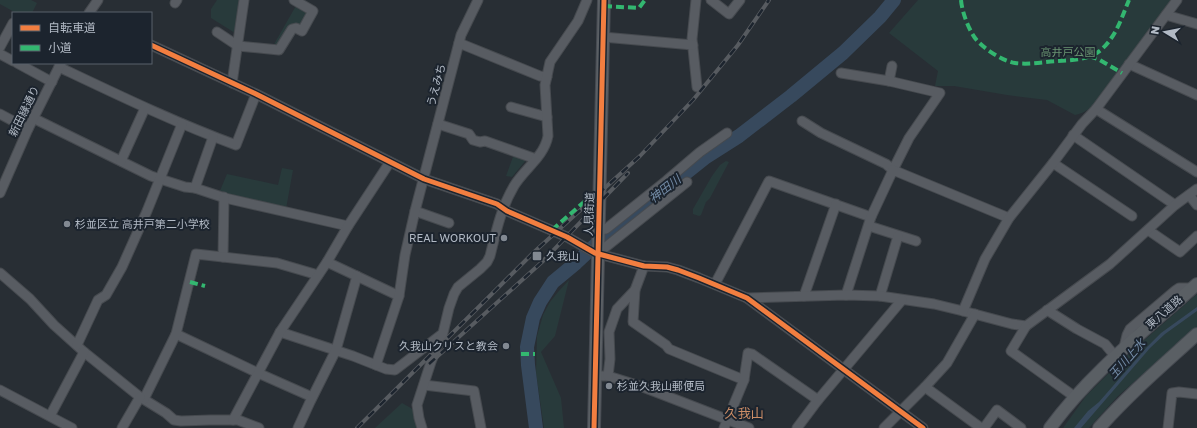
<svg xmlns="http://www.w3.org/2000/svg" width="1197" height="428" viewBox="0 0 1197 428" font-family="'Golos Text','Noto Sans JP',sans-serif">
<rect width="100%" height="100%" fill="#282e34"/>
<g fill="#283a3b">
<path d="M0 0H31L37 3 32 13H16L0 4Z"/>
<path d="M217 0H239L235 33 211 18V9Z"/>
<path d="M918 0H1174L1098 100C1091 107 1086 113 1075 115L1047 100 1007 95 954 86H935L938 71 889 33Z"/>
<path d="M297 4 307 11 308 14 302 25 293 24 289 26 279 46H273Z"/>
<path d="M514 154 527 159 512 177 506 176Z"/>
<path d="M726 161 729 162 710 198 706 202 701 215 699 216 693 214V209L712 176 720 165Z"/>
<path d="M282 168 293 170 286 209 219 193 227 174 278 185Z"/>
<path d="M569 280 555 336 541 352 561 398 564 428H544L536 373 537 336 543 315 550 302 558 292Z"/>
<path d="M1197 294V327L1118 396 1089 428H1063L1086 396 1125 357Z"/>
<path d="M402 403 416 411 420 428H375Z"/>
</g>
<path fill="#37495d" d="M1197 307V311L1165 334 1150 348 1081 428H1074L1088 411 1099 402 1147 347 1161 333Z"/>
<g fill="none" stroke-linecap="round" stroke-linejoin="round">
<path stroke="#37495d" stroke-width="14" d="M536 428 528 365 527 347 533 318 540 302 553 282 576 263 593 247 706 157 739 136 791 96 843 53 880 17 894 0"/>
<defs>
<g id="minor">
<path d="M696 0 692 39 697 87"/>
<path d="M711 0 729 14 740 0"/>
<path d="M175 3 177 0"/>
<path d="M89 13 98 0"/>
<path d="M1166 15 1197 24"/>
<path d="M217 32 238 46 279 50 292 29 296 28 302 31 313 11 294 0"/>
<path d="M603 37 693 45"/>
<path d="M459 43 540 76 547 77"/>
<path d="M151 45 256 94 424 179 497 204 507 211 567 237 595 253 644 266 667 267 678 270 699 278 747 298 923 428"/>
<path d="M0 47 13 23"/>
<path d="M0 54 13 61"/>
<path d="M17 63 52 82"/>
<path d="M1129 64 1197 95"/>
<path d="M59 67C118 95 176 123 236 145L256 94"/>
<path d="M889 81 892 66"/>
<path d="M232 83 244 0"/>
<path d="M511 107 547 117"/>
<path d="M1096 109 1197 172"/>
<path d="M0 114 28 129"/>
<path d="M33 118 151 176 185 187 195 188 225 198 348 226"/>
<path d="M802 121 821 133 886 164 893 170 909 138 940 93 889 81 841 73"/>
<path d="M438 124 469 134 473 140 480 142 485 141 536 159"/>
<path d="M1073 135 1175 205"/>
<path d="M121 161 145 108"/>
<path d="M1053 163 1132 216"/>
<path d="M195 188 213 137"/>
<path d="M0 193 28 129 61 63"/>
<path d="M1189 195 1197 205"/>
<path d="M415 211 449 223"/>
<path d="M869 226 916 241"/>
<path d="M599 230 606 229 666 181 700 152 727 133"/>
<path d="M1148 230 1180 252 1197 236"/>
<path d="M597 254 687 182"/>
<path d="M223 257 224 197"/>
<path d="M327 262 399 296"/>
<path d="M644 266 635 290 633 322 666 345 669 349 744 380"/>
<path d="M0 273 30 299 54 325 84 352 140 397 166 413 174 420 181 421 210 420H238L259 428"/>
<path d="M715 284 769 181 871 217"/>
<path d="M846 295 871 217 893 170 1009 218"/>
<path d="M804 296 836 204"/>
<path d="M880 296 898 236"/>
<path d="M747 298 846 295 880 296 934 304 963 311 1012 324 1026 326 1110 264 1175 205 1197 189"/>
<path d="M1047 310 1077 329 1105 344 1115 356"/>
<path d="M963 311 985 259 1009 218 1053 163 1082 124 1096 109 1177 0"/>
<path d="M1026 326 1011 351 1075 397"/>
<path d="M280 332 353 356 386 369 395 370 442 334"/>
<path d="M176 334 258 373 312 397"/>
<path d="M77 345 98 300 106 295 122 267 147 211 182 124"/>
<path d="M1124 347 1127 335 1130 329 1176 290 1179 288H1193"/>
<path d="M376 365 399 296 405 255 415 211 461 35 478 0"/>
<path d="M596 376H608L643 387 749 428"/>
<path d="M608 376 610 359 609 332 617 309 635 290"/>
<path d="M424 385 474 391 481 428"/>
<path d="M925 387 981 428"/>
<path d="M0 390 72 428"/>
<path d="M144 399 176 334 196 254 277 263 318 275"/>
<path d="M50 416 84 352"/>
<path d="M233 420 280 332 327 262 348 226 390 162"/>
<path d="M122 428 140 397"/>
<path d="M298 428 310 402 336 350 357 276"/>
<path d="M422 428 419 418 417 405 431 362 443 333 449 308 454 294 458 287 480 269 487 262 490 256C496 232 501 208 514 186 524 169 544 157 548 136L545 85 550 62 578 21 587 0"/>
<path d="M724 428 744 380 748 353 752 354 818 400"/>
<path d="M797 428 818 400 902 300"/>
<path d="M884 428 925 387 947 363 975 314"/>
<path d="M984 428 997 410 1021 428"/>
<path d="M1168 428 1172 393 1179 392 1197 394"/>
</g>
<g id="major">
<path d="M594 428 604 0"/>
<path d="M1050 428C1091 372 1146 330 1197 284"/>
<path d="M1099 428C1129 394 1163 365 1197 334"/>
</g>
</defs>
<use href="#minor" stroke="#464a4f" stroke-width="11"/>
<use href="#major" stroke="#464a51" stroke-width="14"/>
<use href="#minor" stroke="#585c62" stroke-width="9"/>
<use href="#major" stroke="#5a5f64" stroke-width="12"/>
<defs>
<g id="rail">
<path d="M429 364 542 262 628 173"/>
<path d="M357 428 533 253 640 156 693 100 738 45 769 0"/>
</g>
</defs>
<use href="#rail" stroke="#575b60" stroke-width="4"/>
<use href="#rail" stroke="#1c242e" stroke-width="2.5" stroke-dasharray="8" stroke-linecap="butt"/>
<g stroke="#33b770" stroke-width="4" stroke-dasharray="8 4" stroke-linecap="butt">
<path d="M961 0C962 11 967 25 973 35 979 46 1002 61 1015 63 1029 65 1043 62 1057 61 1072 60 1089 60 1101 50 1117 35 1121 19 1129 0"/>
<path d="M604 6 639 8 645 0"/>
<path d="M1089 56 1098 59 1122 73"/>
<path d="M552 230 600 188"/>
<path d="M190 282 205 286"/>
<path d="M521 354H535"/>
</g>
<defs>
<g id="cycleway">
<path d="M151 45 256 94 424 179 497 204 507 211 567 237 595 253 644 266 667 267 678 270 699 278 747 298 923 428"/>
<path d="M594 428 604 0"/>
</g>
</defs>
<use href="#cycleway" stroke="#1c242e" stroke-width="8"/>
<use href="#cycleway" stroke="#f27e40" stroke-width="5"/>
</g>
<g fill="#828992" stroke="#1c242e" stroke-width="1.5">
<circle cx="67" cy="224" r="4"/>
<circle cx="504" cy="238" r="4"/>
<rect x="532" y="251" width="10" height="10" rx="2"/>
<circle cx="506" cy="346" r="4"/>
<circle cx="609" cy="386" r="4"/>
</g>
<g text-anchor="middle" stroke-width="4" stroke-linejoin="round" paint-order="stroke">
<g font-size="11" fill="#6a9472" stroke="#1c242e">
<text x="1068" y="56">高井戸公園</text>
</g>
<g font-size="11" fill="#b2bac5" stroke="#1c242e">
<text transform="translate(436 85) rotate(-75)" y="4">うえみち</text>
<text transform="translate(24 111) rotate(-64)" y="4">新田縁通り</text>
<text transform="translate(589 214) rotate(-88)" y="4">人見街道</text>
<text transform="translate(1164 312) rotate(-41)" y="4">東八道路</text>
</g>
<g font-size="11" fill="#b2bac5" stroke="#1c242e" text-anchor="start">
<text x="75" y="228">杉並区立 高井戸第二小学校</text>
<text x="496" y="242" text-anchor="end">REAL WORKOUT</text>
<text x="546" y="260">久我山</text>
<text x="498" y="350" text-anchor="end">久我山クリスと教会</text>
<text x="617" y="390">杉並久我山郵便局</text>
</g>
<g font-size="12" font-style="italic" fill="#748ca7" stroke="#1c242e">
<text transform="translate(665 189) rotate(-38)" y="4">神田川</text>
<text transform="translate(1127 359) rotate(-48)" y="4">玉川上水</text>
</g>
<g font-size="13" fill="#cc8d66" stroke="#1c242e">
<text x="744" y="418">久我山</text>
</g>
</g>
<rect x="12" y="12" width="140" height="52" fill="#1c242e" stroke="#58606a"/>
<rect x="20" y="25" width="20" height="6" fill="#f27e40" stroke="#58606a"/>
<text x="48" y="32" font-size="12" fill="#b2bac5">自転車道</text>
<rect x="20" y="45" width="20" height="6" fill="#33b770" stroke="#58606a"/>
<text x="48" y="52" font-size="12" fill="#b2bac5">小道</text>
<g transform="translate(1165 32) rotate(280)" stroke="#1c242e" stroke-width="3" paint-order="stroke">
<path d="M0-3L7 15L0 10L-7 15Z" fill="#b2bac5"/>
<text y="-6" font-size="11" font-weight="bold" text-anchor="middle" fill="#b2bac5">N</text>
</g>
</svg>
